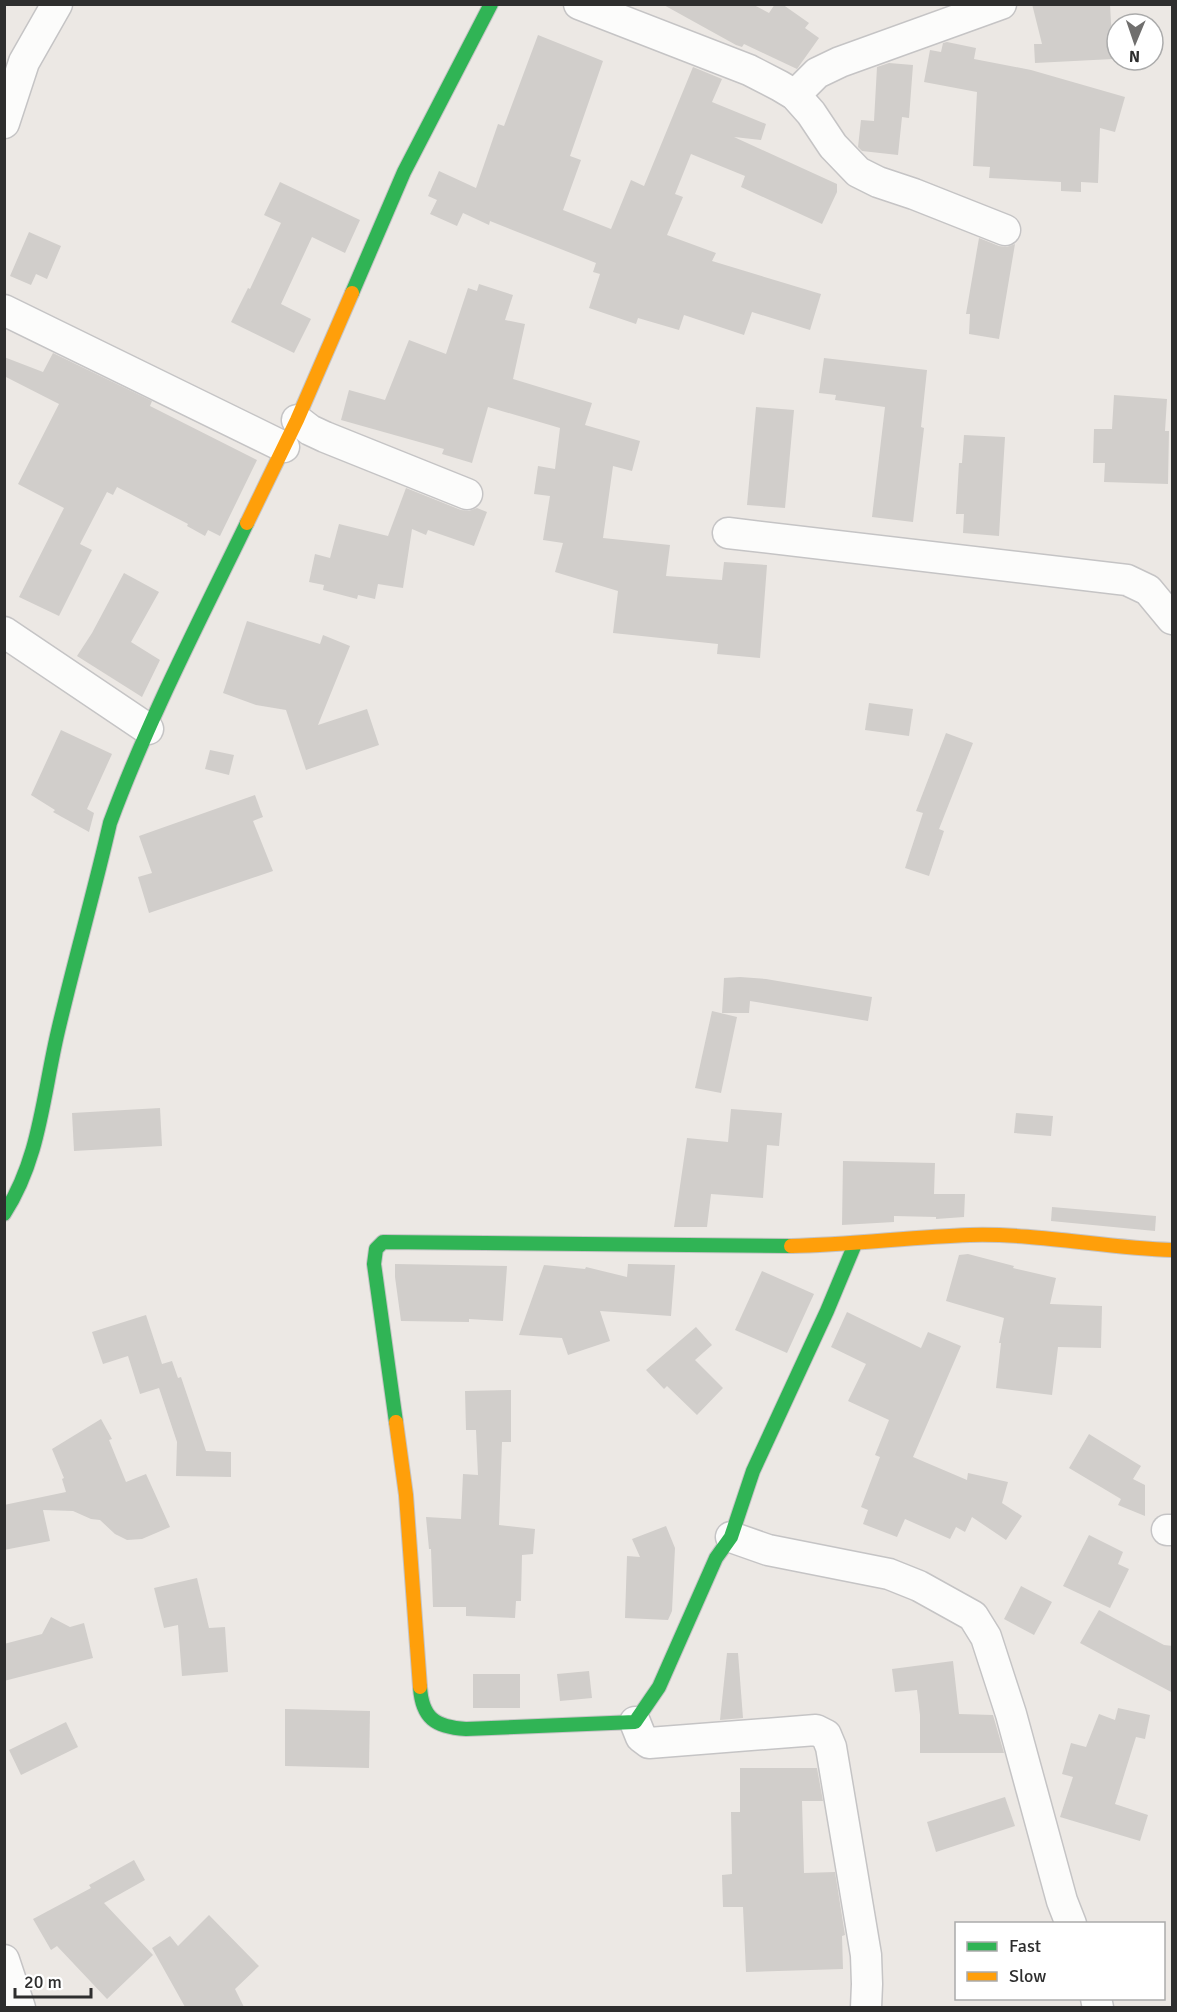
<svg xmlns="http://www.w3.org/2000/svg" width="1177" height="2012" viewBox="0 0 1177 2012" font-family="Signika,sans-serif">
<rect width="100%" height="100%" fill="#ece8e4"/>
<g fill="#d1cecb">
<path d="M662 4H752L769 13 775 4H782L809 23 805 28 819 38 797 69 744 44 742 47 736 45Z"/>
<path d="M1032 4H1110L1113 59 1035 63 1034 44H1042Z"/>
<path d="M538 35 603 61 570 156 581 160 563 210 611 229 631 180 644 186 693 67 722 79 712 102 766 124 761 140 734 137 837 184V192L822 224 741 187 745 176 691 154 675 194 683 197 667 235 716 253 712 261 821 294 810 330 752 312 744 335 684 315 679 330 638 318 636 324 589 308 600 274 593 272 596 263 490 221 489 225 463 213 457 226 430 214 437 200 428 196 439 171 476 188 498 124 504 126Z"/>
<path d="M947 42 976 48 974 59 1031 70 1125 97 1115 132 1100 128 1098 183 1081 182V192L1061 191V182L989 178 990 167 973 166 977 92 924 82 930 50 941 52 943 43Z"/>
<path d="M889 63 913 65 909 118 902 117 898 155 862 151 858 147 861 120 874 121 877 67Z"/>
<path d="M280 182 360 220 345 253 312 237 281 304 311 319 294 353 231 322 248 288 250 289 281 223 264 215Z"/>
<path d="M29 232 61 246 47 279 36 274 31 285 10 276Z"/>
<path d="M979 238 999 246 1007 247 1015 244 999 339 969 334 970 314H966Z"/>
<path d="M479 284 513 295 505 320 525 324 513 379 592 403 585 425 640 441 632 471 613 466 603 538 670 545 666 576 722 580 724 562 767 565 760 658 717 654 718 644 613 633 618 591 555 572 563 543 543 540 550 496 534 494 538 466 555 469 560 428 488 407 472 463 442 454 444 449 341 420 349 390 385 400 409 340 446 354 468 288 477 291Z"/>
<path d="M53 353 152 401 150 406 257 460 220 536 208 530 205 536 187 526 188 524 117 487 113 495 107 492 80 544 92 550 59 616 19 597 64 508 18 484 59 404 4 376V357L43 372Z"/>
<path d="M824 358 927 370 921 427 924 428 913 522 872 517 885 407 835 400 836 395 819 393Z"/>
<path d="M1114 395 1167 399 1165 431H1169L1168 484 1104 482 1105 463H1093L1094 429H1112Z"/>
<path d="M756 407 794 410 785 508 747 505Z"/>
<path d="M964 435 1005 437 999 536 963 533 964 514H956L959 463H962Z"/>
<path d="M406 488 461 510 469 511 477 508 487 512 474 546 428 530 426 535 412 529 403 588 378 584 375 599 358 595 357 599 323 590 324 585 309 582 315 554 330 558 339 524 388 536Z"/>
<path d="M124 573 159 592 131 642 160 660 142 697 77 656 92 633Z"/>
<path d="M247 621 320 644 323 635 350 646 318 725 367 709 379 745 306 770 286 710 256 705 223 693Z"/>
<path d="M869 703 913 709 909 736 865 730Z"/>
<path d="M61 730 112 754 87 809 94 813 89 832 53 812 55 810 31 795Z"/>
<path d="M946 733 973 743 939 829 944 831 929 876 905 868 923 813 916 811Z"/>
<path d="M210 750 234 755 229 775 205 769Z"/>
<path d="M255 795 263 817 253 821 273 871 149 913 138 877 152 873 139 836Z"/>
<path d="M740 977 766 979 872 997 868 1021 750 1001 749 1013H722L724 978Z"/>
<path d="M712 1011 737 1017 721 1093 695 1088Z"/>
<path d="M160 1108 162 1146 74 1151 72 1113Z"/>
<path d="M731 1109 782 1113 779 1146 767 1145 763 1198 711 1194 707 1227H674L687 1138 728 1142Z"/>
<path d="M1016 1113 1053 1116 1051 1136 1014 1133Z"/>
<path d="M843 1161 935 1163 934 1194H965L964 1217 936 1219V1217L894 1216V1222L842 1225Z"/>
<path d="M1052 1207 1156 1216 1155 1231 1051 1221Z"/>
<path d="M968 1254 1014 1266 1013 1268 1056 1278 1050 1304 1102 1306 1101 1348 1058 1347 1052 1395 996 1388 1001 1343H999L1004 1318 946 1301 959 1255Z"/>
<path d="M395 1264 507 1266 503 1321 469 1319V1322L401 1321 395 1277Z"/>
<path d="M628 1264 675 1265 671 1316 600 1311 610 1341 568 1355 562 1338 519 1335 544 1265 585 1269 586 1267 627 1277Z"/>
<path d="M762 1271 814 1294 787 1353 735 1330Z"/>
<path d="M847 1312 921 1348 928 1332 961 1346 913 1457 967 1480 968 1473 1008 1482 1002 1503 1022 1516 1006 1540 972 1517 965 1532 956 1527 950 1539 905 1519 897 1537 863 1524 868 1510 861 1507 880 1457 875 1455 889 1420 848 1401 866 1364 831 1347Z"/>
<path d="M146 1315 162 1364 172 1361 178 1378 181 1377 206 1451 231 1452V1477L176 1476 177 1442 159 1388 140 1394 128 1356 103 1364 92 1332Z"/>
<path d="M696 1327 712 1345 695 1360 723 1388 697 1415 667 1386 664 1389 646 1370Z"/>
<path d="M511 1390V1442H502L499 1525 535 1529 533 1554 522 1555 521 1601H516L515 1618 466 1616V1607H433L431 1549H429L426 1517 461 1519 463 1474 478 1475 476 1430H466L465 1391Z"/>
<path d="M101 1419 112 1439 109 1440 126 1482 146 1474 170 1527 142 1539 127 1540 115 1534 100 1520 91 1519 73 1511 43 1510 50 1541 4 1550V1505L66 1492 62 1479 64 1478 52 1449Z"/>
<path d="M1089 1434 1141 1466 1133 1479 1145 1485V1516L1118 1505 1121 1499 1069 1468Z"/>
<path d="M666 1526 675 1548 672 1611 668 1620 625 1618 627 1556 640 1557 632 1539Z"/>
<path d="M1089 1535 1123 1552 1118 1564 1129 1569 1110 1608 1063 1586Z"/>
<path d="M197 1578 209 1628 225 1627 228 1672 182 1676 178 1625 164 1628 154 1588Z"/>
<path d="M1021 1586 1052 1602 1034 1635 1004 1619Z"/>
<path d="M1099 1610 1164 1645 1173 1646V1693L1080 1643Z"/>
<path d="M51 1617 70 1627 84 1623 93 1658 4 1681V1644L42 1634Z"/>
<path d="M727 1653H738L743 1718 720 1720Z"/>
<path d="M953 1661 959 1714 993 1715 1004 1753H920V1715L917 1690 895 1692 892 1669Z"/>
<path d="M589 1671 592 1698 560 1701 557 1674Z"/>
<rect x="473" y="1674" width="47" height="34"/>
<path d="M1118 1708 1150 1715 1145 1739 1136 1737 1115 1804 1148 1815 1140 1841 1060 1817 1073 1777 1062 1774 1071 1743 1086 1747 1099 1714 1115 1720Z"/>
<path d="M285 1709 370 1711 369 1768 285 1766Z"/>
<path d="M66 1722 78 1747 21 1775 9 1750Z"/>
<path d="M740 1768H817L823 1801H802L804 1873 835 1872 845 1935 842 1936 843 1969 746 1972 743 1907H723L722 1875 732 1874 731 1812H740Z"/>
<path d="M1005 1797 1015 1826 936 1852 927 1822Z"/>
<path d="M134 1860 145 1880 104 1903 153 1955 107 1999 57 1946 51 1950 33 1919 91 1888 89 1885Z"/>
<path d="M209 1915 259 1966 235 1989 244 2007H185L152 1948 170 1936 178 1946Z"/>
</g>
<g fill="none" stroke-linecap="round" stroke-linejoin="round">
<defs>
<g id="street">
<path d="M579 4 749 70 780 86 795 95 811 113 833 146 858 172 878 182 914 194 1005 230"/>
<path d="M795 95 817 73 840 62 1001 4"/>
<path d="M4 123 24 62 57 4"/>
<path d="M4 310 284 447"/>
<path d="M297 420 310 430 325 437 467 494"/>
<path d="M728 533 1127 580 1148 590 1172 619"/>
<path d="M4 632 148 729"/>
<path d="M1167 1530H1172"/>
<path d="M731 1537 768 1550 889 1574 919 1586 973 1616 986 1637 1011 1714 1062 1901 1071 1924"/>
<path d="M635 1722 641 1737 649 1743 816 1730 826 1735 831 1747 866 1955 867 1984 866 2008"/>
<path d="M4 1960 20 2008"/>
<path d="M1096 1998 1098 2008"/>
</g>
<g id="fast">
<path d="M352 293 404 172 491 4"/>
<path d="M4 1214C40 1159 43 1094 58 1031 74 962 94 893 110 823 148 720 199 622 247 523"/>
<path d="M396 1422 374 1264 376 1249 383 1242 791 1246"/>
<path d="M420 1687C422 1718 435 1727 466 1729L635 1722 659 1687 716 1558 731 1537 753 1471 827 1311 855 1244"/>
</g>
<g id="slow">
<path d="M247 523 297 420 352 293"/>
<path d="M791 1246C851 1245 910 1237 970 1235 1037 1233 1105 1248 1172 1250"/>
<path d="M396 1422 406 1495 420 1687"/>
</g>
</defs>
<use href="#street" stroke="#c5c4c5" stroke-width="33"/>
<use href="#fast" stroke="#c5c4c5" stroke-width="16"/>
<use href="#slow" stroke="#c5c4c5" stroke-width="16"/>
<use href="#street" stroke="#fcfcfb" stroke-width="30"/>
<use href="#fast" stroke="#30b455" stroke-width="14"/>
<use href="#slow" stroke="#ff9f0a" stroke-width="14"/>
</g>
<rect width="1177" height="2012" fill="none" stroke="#2e2e2e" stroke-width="12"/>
<rect x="955" y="1922" width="210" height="78" fill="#ffffff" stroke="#ababab" stroke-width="1.5"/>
<rect x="967" y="1942" width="30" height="9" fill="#30b455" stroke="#ababab" stroke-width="1.5"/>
<text x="1009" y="1952" font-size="18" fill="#2e2e2e">Fast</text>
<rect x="967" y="1972" width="30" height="9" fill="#ff9f0a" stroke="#ababab" stroke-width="1.5"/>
<text x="1009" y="1982" font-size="18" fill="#2e2e2e">Slow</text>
<g transform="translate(1135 42) rotate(182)"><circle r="28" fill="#ffffff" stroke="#ababab" stroke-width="1.5"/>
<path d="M0-4.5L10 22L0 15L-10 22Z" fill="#706f6e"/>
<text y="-9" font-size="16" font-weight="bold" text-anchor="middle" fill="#2e2e2e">N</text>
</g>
<path d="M15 1988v9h76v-9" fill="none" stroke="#2e2e2e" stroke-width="3"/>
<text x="24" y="1988" font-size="18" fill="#2e2e2e" stroke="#ffffff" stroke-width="4.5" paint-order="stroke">20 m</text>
</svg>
